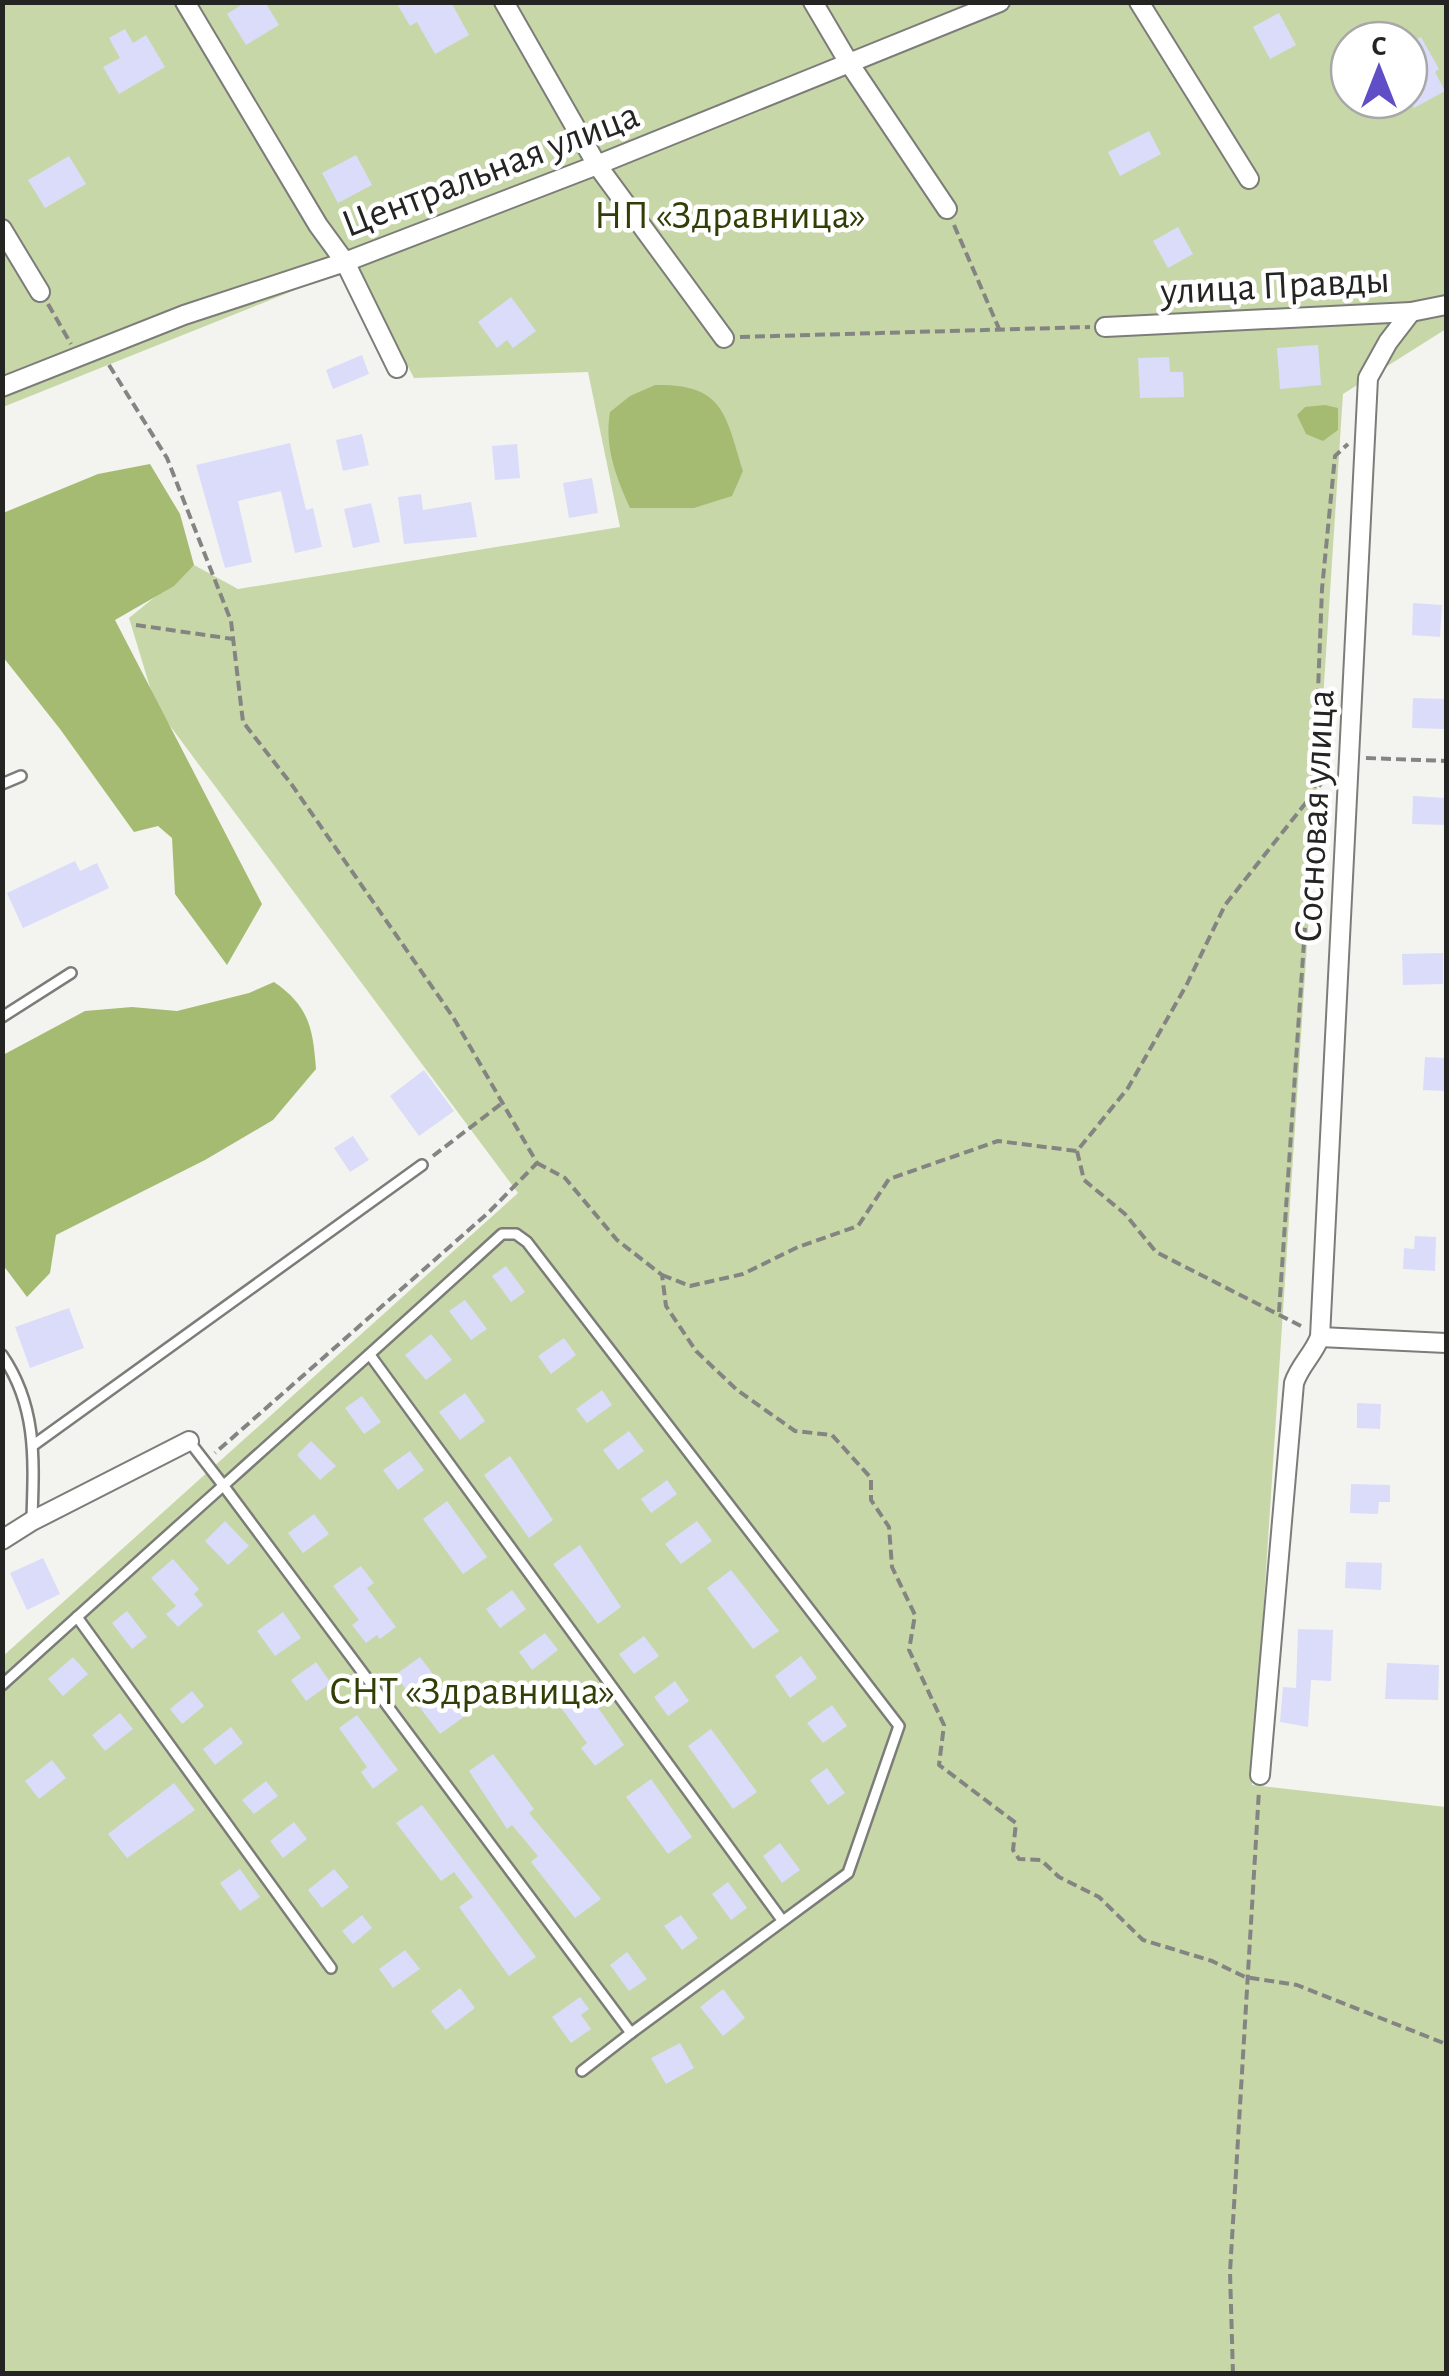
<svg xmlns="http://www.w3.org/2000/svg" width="1449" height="2376" viewBox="0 0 1449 2376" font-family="'Alegreya Sans',sans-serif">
<rect width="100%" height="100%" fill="#f3f4f0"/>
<path fill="#c8d7a8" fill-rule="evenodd" d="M3 3H1446V329L1343 394 1252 1785 1446 1807V2373H3L2 1657 518 1193 156 707 129 618 194 565 238 589 620 527 588 372 414 378 355 266 3 407ZM1349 40H1409V100H1349Z"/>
<g fill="#a6bb72">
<path d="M655 385C723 384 725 412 743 471L732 496 694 508H630C616 477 604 446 610 412L630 396Z"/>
<path d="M1325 405 1338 408V430L1323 441 1306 434 1297 415 1305 407Z"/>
<path d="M150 464 180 514 194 565 174 586 115 620 262 904 227 965 175 894 172 838 158 826 134 832 60 729 3 657V513L98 474Z"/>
<path d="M274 982C309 1006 313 1028 316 1069L273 1120 205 1160 56 1235 50 1273 27 1297 3 1265V1055L85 1011 132 1007 177 1011 249 993Z"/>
</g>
<g fill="#dbdcf9">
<path d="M246 2H265L279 25 246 45 227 14Z"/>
<path d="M396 2H451L469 35 435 54 417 22 410 26Z"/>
<path d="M1279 13 1296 45 1270 59 1253 27Z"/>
<path d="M125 29 133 43 146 35 165 67 119 94 103 67 120 58 109 38Z"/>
<path d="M1421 37 1439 69 1435 72 1445 91 1414 108 1409 97V43Z"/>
<path d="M1149 131 1161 154 1120 176 1108 152Z"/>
<path d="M356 155 372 185 338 203 322 173Z"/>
<path d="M69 156 86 184 45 208 28 180Z"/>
<path d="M1178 227 1193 254 1168 268 1153 241Z"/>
<path d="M511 297 536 331 513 348 507 340 497 348 478 322Z"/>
<path d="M1318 345 1321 385 1280 389 1277 348Z"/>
<path d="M362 355 369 374 333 389 326 370Z"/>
<path d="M1169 357 1170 372H1183L1184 397 1140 398 1138 358Z"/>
<path d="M362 434 369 465 343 471 336 440Z"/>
<path d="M290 443 306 510 313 508 322 547 295 553 281 491 238 501 252 562 225 568 196 465Z"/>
<path d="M517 444 520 478 495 480 492 446Z"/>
<path d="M592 478 598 513 569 518 563 483Z"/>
<path d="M421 494 423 510 471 502 477 537 404 544 398 497Z"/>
<path d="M371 503 380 542 353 548 344 509Z"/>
<path d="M1413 603 1442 605 1440 637 1412 635Z"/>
<path d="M1413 698 1446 699 1444 729 1412 728Z"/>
<path d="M1413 796 1446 798V825L1412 824Z"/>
<path d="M75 861 80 871 97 863 109 888 23 928 7 893Z"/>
<path d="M1443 953V984L1403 985 1402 954Z"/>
<path d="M1425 1057 1446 1058V1091L1423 1090Z"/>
<path d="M424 1070 454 1111 419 1136 390 1096Z"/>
<path d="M353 1136 369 1160 350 1172 334 1148Z"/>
<path d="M1415 1236 1436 1237 1435 1271 1403 1269 1404 1248 1414 1249Z"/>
<path d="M506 1266 525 1292 511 1302 492 1276Z"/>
<path d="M465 1300 487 1329 471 1340 449 1311Z"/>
<path d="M69 1308 84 1348 30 1368 15 1327Z"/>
<path d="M431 1334 452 1360 426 1380 405 1355Z"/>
<path d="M564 1338 576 1355 551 1374 538 1356Z"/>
<path d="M602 1390 612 1405 587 1423 576 1409Z"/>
<path d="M465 1393 485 1421 460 1440 439 1412Z"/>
<path d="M362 1396 381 1422 364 1434 345 1408Z"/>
<path d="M1357 1403 1381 1404 1380 1429 1357 1428Z"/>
<path d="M629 1431 644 1451 618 1470 603 1450Z"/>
<path d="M311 1441 336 1466 320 1480 297 1455Z"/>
<path d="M410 1451 424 1470 398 1490 383 1470Z"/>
<path d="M510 1456 553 1520 529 1538 484 1475Z"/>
<path d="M667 1480 677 1494 651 1513 641 1499Z"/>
<path d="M1351 1484 1390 1485V1502H1379L1378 1514 1350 1513Z"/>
<path d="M447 1501 487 1557 463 1574 423 1519Z"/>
<path d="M314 1514 329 1534 303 1553 288 1533Z"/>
<path d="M225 1521 249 1546 228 1565 205 1541Z"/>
<path d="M697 1521 712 1541 681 1564 665 1544Z"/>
<path d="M580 1545 621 1607 598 1624 553 1564Z"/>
<path d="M43 1558 60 1594 27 1610 10 1573Z"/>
<path d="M173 1559 199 1589 194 1594 203 1605 178 1627 166 1614 176 1606 151 1578Z"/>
<path d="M1346 1562 1382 1563 1381 1590 1345 1588Z"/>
<path d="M361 1566 374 1583 367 1588 396 1627 380 1639 377 1635 366 1643 352 1625 359 1620 333 1586Z"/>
<path d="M731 1570 779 1631 753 1649 707 1588Z"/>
<path d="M512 1590 526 1609 500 1628 486 1609Z"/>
<path d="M127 1611 147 1637 132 1649 112 1623Z"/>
<path d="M283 1612 301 1638 275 1656 257 1631Z"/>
<path d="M1298 1629 1333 1630 1331 1681 1311 1680 1308 1727 1280 1722 1283 1687 1296 1688Z"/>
<path d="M545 1633 558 1650 532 1670 519 1652Z"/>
<path d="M644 1636 659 1656 634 1674 619 1654Z"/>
<path d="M801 1656 817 1678 790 1698 775 1676Z"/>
<path d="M73 1657 88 1674 63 1696 48 1679Z"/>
<path d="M420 1657 465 1716 440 1734 395 1675Z"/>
<path d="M316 1662 331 1683 306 1701 291 1680Z"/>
<path d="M1387 1663 1439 1665 1438 1700 1385 1699Z"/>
<path d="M675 1681 689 1701 668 1716 654 1697Z"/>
<path d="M583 1686 624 1745 595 1766 581 1748 587 1743 559 1705Z"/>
<path d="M192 1691 204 1706 182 1724 170 1709Z"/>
<path d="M832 1705 847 1726 823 1743 807 1723Z"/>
<path d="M120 1713 133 1729 105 1751 92 1735Z"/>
<path d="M357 1715 398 1770 373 1789 361 1772 367 1767 339 1728Z"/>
<path d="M231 1727 243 1743 215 1765 203 1749Z"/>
<path d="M711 1729 757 1792 733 1809 688 1746Z"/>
<path d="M493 1754 534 1809 529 1813 601 1899 575 1918 531 1862 538 1856 512 1825 507 1829 469 1771Z"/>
<path d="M52 1760 66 1778 39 1799 25 1781Z"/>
<path d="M827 1768 845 1793 828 1805 810 1780Z"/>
<path d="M651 1779 692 1837 668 1854 626 1797Z"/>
<path d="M266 1781 278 1796 254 1814 242 1800Z"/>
<path d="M174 1783 195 1810 127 1858 108 1834Z"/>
<path d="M422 1805 536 1957 509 1976 459 1907 473 1897 454 1872 441 1881 396 1823Z"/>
<path d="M294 1822 307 1839 283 1858 270 1841Z"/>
<path d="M780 1843 800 1870 782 1883 763 1856Z"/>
<path d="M240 1869 260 1897 240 1911 220 1883Z"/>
<path d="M334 1869 349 1887 322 1908 308 1890Z"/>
<path d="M728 1882 747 1908 731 1920 712 1894Z"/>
<path d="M362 1915 372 1928 353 1944 342 1931Z"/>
<path d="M681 1915 698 1938 682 1950 664 1926Z"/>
<path d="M405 1950 420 1969 393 1988 379 1969Z"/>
<path d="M627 1952 647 1979 629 1991 610 1965Z"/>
<path d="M460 1988 475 2008 446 2030 431 2011Z"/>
<path d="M723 1989 745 2018 723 2036 700 2007Z"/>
<path d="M580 1997 589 2009 581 2015 591 2029 571 2043 552 2017Z"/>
<path d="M680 2043 694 2068 666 2084 651 2058Z"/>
</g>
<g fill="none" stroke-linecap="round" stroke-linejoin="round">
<defs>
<g id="service">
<path d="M2 784 21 776"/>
<path d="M2 1017 71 973"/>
<path d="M2 1355C37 1406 34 1459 32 1518"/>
<path d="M370 1355 782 1920"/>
<path d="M35 1444 422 1165"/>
<path d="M77 1617 331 1968"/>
<path d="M2 1685C168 1534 336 1386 502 1234H516L527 1242 899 1726 848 1873 631 2033 223 1485 189 1441"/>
<path d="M582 2071 631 2033"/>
</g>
<g id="minor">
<path d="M185 2 318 225 345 262 397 368"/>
<path d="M504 2 597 165 724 338"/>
<path d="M813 2 849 63 947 209"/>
<path d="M1139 2 1249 179"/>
<path d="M2 229 40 292"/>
<path d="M1105 327 1411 312 1446 305"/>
<path d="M2 387 184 315 345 262 597 165 1000 2"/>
<path d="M1320 1337 1446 1343"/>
<path d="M2 1540 32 1521 189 1441"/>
<path d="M1260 1775 1294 1383C1300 1365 1313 1355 1320 1337L1368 378 1388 342 1411 312"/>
</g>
</defs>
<use href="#service" stroke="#7c7d79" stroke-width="14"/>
<use href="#minor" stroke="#7c7d79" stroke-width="22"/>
<g stroke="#848582" stroke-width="4" stroke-dasharray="10 5" stroke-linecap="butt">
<path d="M954 225 1000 331"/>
<path d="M48 304 71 344"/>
<path d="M740 337 1090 327"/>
<path d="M109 365 167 458 231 621 243 722 292 785 453 1017 537 1163 488 1213 215 1453"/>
<path d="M136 625 233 639"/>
<path d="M1366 758 1446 761"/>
<path d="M1077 1151 1084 1180 1125 1214 1156 1252 1301 1326"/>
<path d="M433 1156 501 1104"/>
<path d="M537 1163 565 1178 617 1240 662 1275 666 1306 696 1351 737 1390 795 1431 832 1435 871 1478V1500L889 1527 892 1567 915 1615 909 1650 944 1725 939 1765 1016 1823 1013 1850 1019 1859 1041 1860 1059 1877 1099 1897 1143 1940 1212 1961 1245 1977 1297 1985 1446 2044"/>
<path d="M662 1275 690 1286 743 1274 798 1247 858 1226 889 1179 998 1141 1077 1151 1128 1088 1187 984 1225 905 1331 771"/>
<path d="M1279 1312 1314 793 1322 589 1335 456 1348 444"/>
<path d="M1233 2374 1230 2272 1259 1790"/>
</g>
<use href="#service" stroke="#fff" stroke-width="9"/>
<use href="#minor" stroke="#fff" stroke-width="18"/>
</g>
<g text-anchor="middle" stroke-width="9" stroke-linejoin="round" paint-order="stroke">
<g font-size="40" fill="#242523" stroke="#fff">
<text transform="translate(490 168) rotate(-21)" y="14">Центральная улица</text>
<text transform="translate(1275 284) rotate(-3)" y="14">улица Правды</text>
<text transform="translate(1313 816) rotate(-87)" y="14">Сосновая улица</text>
</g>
<g font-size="40" fill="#313e05" stroke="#fff">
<text x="730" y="228">НП «Здравница»</text>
<text x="472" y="1704">СНТ «Здравница»</text>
</g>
</g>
<rect width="1449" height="2376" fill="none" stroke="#242523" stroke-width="10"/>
<g transform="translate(1379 70)"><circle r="48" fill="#ffffff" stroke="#a7a8a7" stroke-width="2.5"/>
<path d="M0-8L18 38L0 25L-18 38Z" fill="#604ec7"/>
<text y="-15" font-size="28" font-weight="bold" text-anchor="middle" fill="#242523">С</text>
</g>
</svg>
